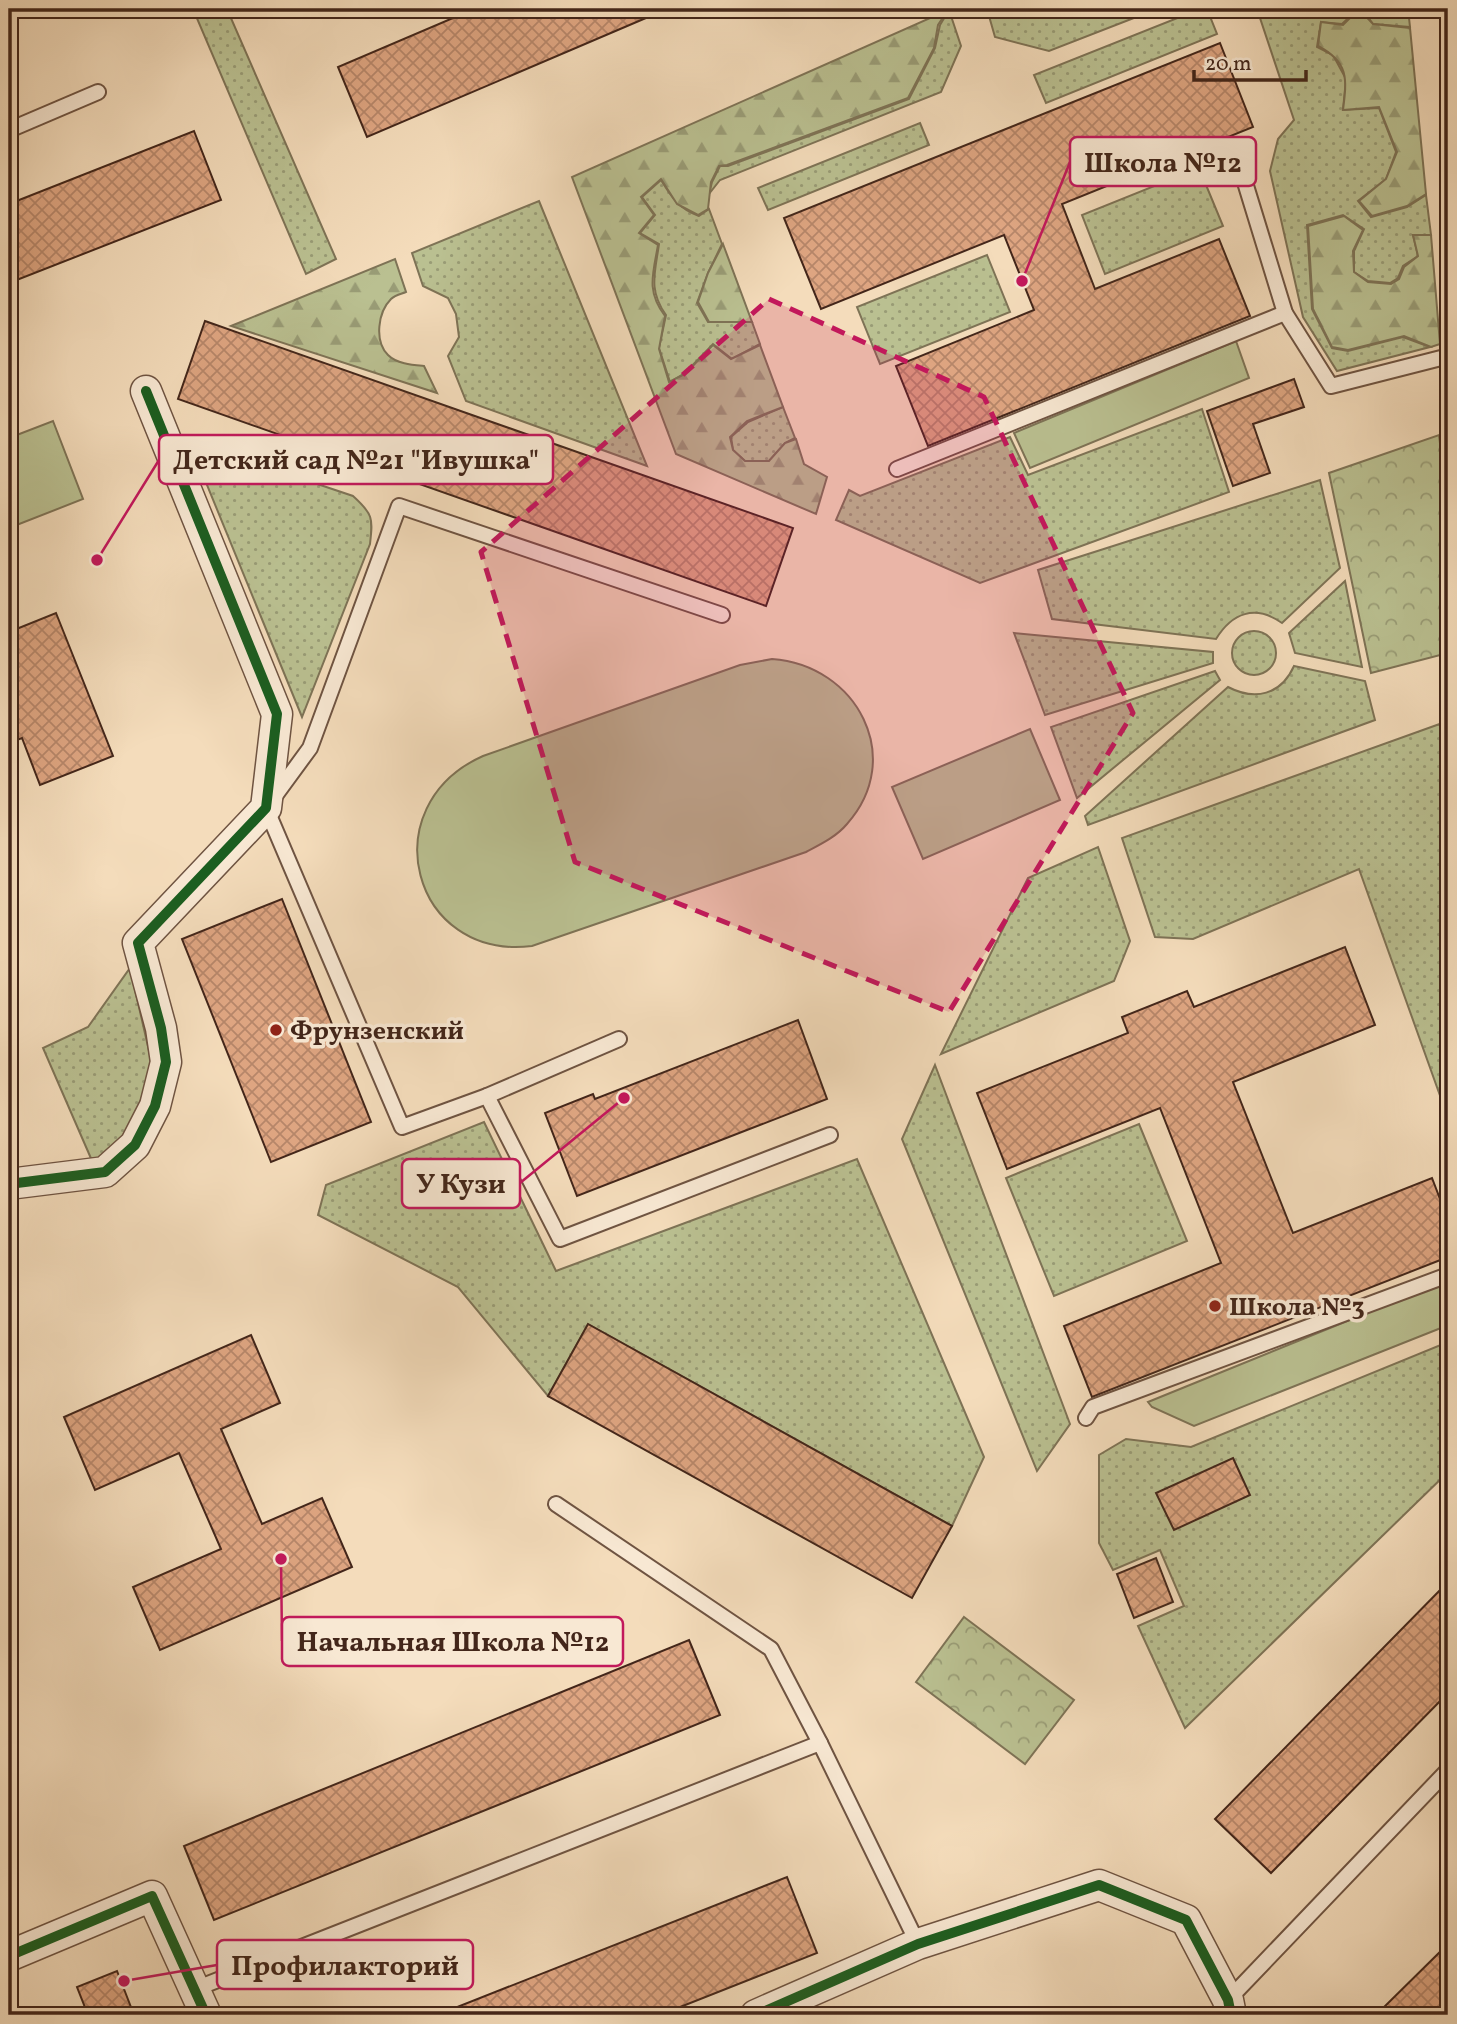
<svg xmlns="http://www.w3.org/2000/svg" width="1457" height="2024" viewBox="0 0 1457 2024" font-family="Vollkorn,serif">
<defs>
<pattern id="grass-dots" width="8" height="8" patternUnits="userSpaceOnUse" patternTransform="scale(1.75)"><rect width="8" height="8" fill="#bac091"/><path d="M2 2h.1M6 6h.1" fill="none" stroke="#999c76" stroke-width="1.8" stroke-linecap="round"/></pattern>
<pattern id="forest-firs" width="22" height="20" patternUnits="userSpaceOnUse" patternTransform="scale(1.75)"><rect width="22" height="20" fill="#bac091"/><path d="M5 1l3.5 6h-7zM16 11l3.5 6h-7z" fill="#999c76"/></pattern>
<pattern id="park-crowns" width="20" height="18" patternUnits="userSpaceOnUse" patternTransform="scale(1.75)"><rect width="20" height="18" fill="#bac091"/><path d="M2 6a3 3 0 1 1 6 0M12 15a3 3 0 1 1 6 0" fill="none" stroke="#999c76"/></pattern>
<pattern id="building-cross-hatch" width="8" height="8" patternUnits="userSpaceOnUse" patternTransform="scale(1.75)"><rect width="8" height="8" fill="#dea581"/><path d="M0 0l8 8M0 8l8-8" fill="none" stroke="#b68669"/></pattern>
</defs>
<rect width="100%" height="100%" fill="#f4dcbb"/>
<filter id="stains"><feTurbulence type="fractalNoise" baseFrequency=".00286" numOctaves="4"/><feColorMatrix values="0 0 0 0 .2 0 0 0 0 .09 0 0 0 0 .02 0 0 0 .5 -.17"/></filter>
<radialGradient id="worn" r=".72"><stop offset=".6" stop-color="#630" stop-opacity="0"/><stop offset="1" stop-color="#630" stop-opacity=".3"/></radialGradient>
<g fill="url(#grass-dots)" stroke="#7e7356" stroke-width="2">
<path d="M193 9H227L336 259 306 274Z"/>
<path d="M987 9H1157L1049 51 995 37Z"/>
<path d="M1200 9H1207L1217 34 1046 103 1034 75Z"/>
<path d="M1257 9H1358L1342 24 1321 22 1317 47 1333 55 1346 79 1343 110 1379 108 1396 152 1386 179 1358 201 1371 217 1407 207 1426 195 1431 235H1413L1418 256 1403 266 1398 278 1390 283 1368 281 1354 272V251L1364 229 1343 215 1307 225 1312 309 1332 348 1348 351 1403 337 1430 347 1337 371 1303 317 1270 171 1278 139 1294 120Z"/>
<path d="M1362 9H1408L1410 27 1373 24Z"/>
<path d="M949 10 961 46 941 92 720 180 709 194 712 182 720 166H728L909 99 935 48 940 25Z"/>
<path d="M920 123 929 145 768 210 758 188Z"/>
<path d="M1199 168 1223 226 1105 274 1082 215Z"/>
<path d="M661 180C672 198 679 209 699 216L709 209 722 244 708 273 697 303 708 322H752L760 344 732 359 713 344 685 373 670 382 659 348 666 315C648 290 655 273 659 244L640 233 655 215 642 197Z"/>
<path d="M539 201 647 466 466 401 448 356 459 337 456 314 448 298 423 286 412 253Z"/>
<path d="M987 255 1010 312 880 364 857 307Z"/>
<path d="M783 407 795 438 785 443 769 461H745L733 450 731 437 748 422Z"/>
<path d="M1202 409 1229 492 980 583 836 520 849 490 860 496 1010 437 1028 475Z"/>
<path d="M189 441 353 496C373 514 373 518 370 544L302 717Z"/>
<path d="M1320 480 1340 568 1282 623C1255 604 1232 613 1216 639L1052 619 1038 570Z"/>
<path d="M1345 581 1362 667 1295 653 1289 633Z"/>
<circle cx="1254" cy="653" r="22"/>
<path d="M1014 633 1213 652V663L1045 715Z"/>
<path d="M1294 666 1365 681 1375 720 1088 825 1085 816 1228 687C1255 701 1281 695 1294 666Z"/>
<path d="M1215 671 1220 680 1077 798 1051 727Z"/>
<path d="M1448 721V1118L1359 869 1193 939 1155 937 1122 838Z"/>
<path d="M1098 847 1130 941 1114 981 941 1054 1028 878Z"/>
<path d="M130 968 152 1064 135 1119 112 1153 93 1163 43 1048 88 1027Z"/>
<path d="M935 1065 1070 1424 1037 1471 902 1139Z"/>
<path d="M484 1122 556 1271 857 1159 984 1457 952 1526 588 1324 548 1396 458 1287 318 1215 326 1185Z"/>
<path d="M1139 1124 1187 1241 1054 1296 1006 1178Z"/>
<path d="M1448 1342V1472L1185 1728 1138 1626 1184 1606 1160 1550 1113 1570 1099 1543V1455L1126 1439 1191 1447Z"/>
</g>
<g fill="url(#forest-firs)" stroke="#7e7356" stroke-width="2">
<path d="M1359 9 1373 24 1410 28 1426 194 1407 206 1372 216 1359 201 1386 179 1397 152 1379 107 1343 110C1347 79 1349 62 1318 46L1321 22 1343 25Z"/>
<path d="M948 10 938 25 934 48 908 98 727 165 719 166 711 182 708 209 698 215 677 204 661 179 641 197 654 215 639 233 658 245C653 274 646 291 665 316L659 349 669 382 685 374 713 345 731 359 760 345 783 407 747 421 730 437 733 450 745 461H769L785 443 796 439 804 464 827 477 816 514 676 454 572 177Z"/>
<path d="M1344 216 1363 230 1353 251 1354 272 1368 282 1391 284 1399 279 1404 267 1418 256 1413 235H1431L1440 344 1431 347 1404 336 1348 350 1332 347 1313 309 1308 226Z"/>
<path d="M723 244 752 322H709L698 302 708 273Z"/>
<path d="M395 259 406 292C401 294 395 295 391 299 378 312 374 341 388 355 397 364 413 365 424 366L437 393 231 326Z"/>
</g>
<g fill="url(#park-crowns)" stroke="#7e7356" stroke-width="2">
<path d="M1439 435 1448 509V653L1371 673 1329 473Z"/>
<path d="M964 1617 1074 1700 1025 1764 916 1682Z"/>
</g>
<g fill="#bac091" stroke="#7e7356" stroke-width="2">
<path d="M1236 341 1249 378 1030 468 1014 433Z"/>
<path d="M53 421 83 499 9 528V438Z"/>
<path d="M772 659C857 665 906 758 847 824 836 837 821 844 806 852L532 946C412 961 371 806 483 756L740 665Z"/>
<path d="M1030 729 1060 800 923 859 892 787Z"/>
<path d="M1448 1280 1446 1326 1194 1426 1152 1407 1148 1402Z"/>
</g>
<g fill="url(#building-cross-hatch)" stroke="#43261a" stroke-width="2">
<path d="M474 9H667L367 137 338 67Z"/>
<path d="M1220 43 1253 127 1062 204 1095 289 1219 239 1250 316 928 446 896 366 1034 310 1004 235 821 309 784 218Z"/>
<path d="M194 131 221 200 9 283V204Z"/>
<path d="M205 321 793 528 766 606 178 399Z"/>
<path d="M1294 379 1304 407 1253 424 1270 473 1233 486 1207 411Z"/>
<path d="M56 613 113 756 40 785 22 738 9 743V632Z"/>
<path d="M282 899 371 1122 271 1162 182 939Z"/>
<path d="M1345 947 1375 1025 1233 1082 1293 1233 1432 1178 1448 1220V1257L1092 1397 1064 1326 1221 1263 1160 1108 1007 1169 977 1093 1128 1033 1122 1017 1187 991 1194 1007Z"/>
<path d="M798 1020 827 1099 577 1196 545 1113 593 1094 595 1099Z"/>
<path d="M588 1324 952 1526 912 1598 548 1396Z"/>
<path d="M251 1335 280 1403 221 1429 262 1524 322 1498 352 1567 160 1650 133 1587 221 1549 179 1453 95 1490 64 1417Z"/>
<path d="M1233 1458 1250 1495 1174 1530 1156 1493Z"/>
<path d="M1156 1558 1173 1602 1134 1618 1117 1574Z"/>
<path d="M1448 1582V1693L1271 1873 1215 1819Z"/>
<path d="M689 1640 720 1715 214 1920 184 1846Z"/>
<path d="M787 1877 817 1953 660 2015H443L442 2013Z"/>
<path d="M1448 1944V2015H1376Z"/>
<path d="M117 1971 134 2015H88L77 1987Z"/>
</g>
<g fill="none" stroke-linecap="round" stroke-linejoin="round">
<defs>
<g id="service">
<path d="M9 130 98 92"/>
<path d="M1236 153 1285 313 1331 386 1445 357 1448 359"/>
<path d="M897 469 1285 313"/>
<path d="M619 1039 487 1096 402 1127 266 808 310 748 399 506 722 615"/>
<path d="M487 1096 560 1239 830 1135"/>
<path d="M1086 1418 1093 1407 1448 1275"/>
<path d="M556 1504 771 1649 820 1743"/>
<path d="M195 1989 820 1743 918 1944"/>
<path d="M1228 2000 1448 1770"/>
</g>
<g id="minor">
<path d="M9 1184 105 1172 135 1145 155 1106 166 1062 161 1028 138 943 266 808 277 714 146 391"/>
<path d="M9 1956 152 1896 206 2015"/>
<path d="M756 2015 918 1944 1099 1885 1186 1920 1228 2000 1231 2015"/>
</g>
</defs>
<use href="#service" stroke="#6f5442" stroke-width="18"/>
<use href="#minor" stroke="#6f5442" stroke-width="33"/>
<use href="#service" stroke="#f8e8d3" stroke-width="14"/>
<use href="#minor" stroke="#f8e8d3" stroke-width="30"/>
<defs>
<g id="cycleway">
<path d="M9 1184 105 1172 135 1145 155 1106 166 1062 161 1028 138 943 266 808 277 714 146 391"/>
<path d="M9 1956 152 1896 206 2015"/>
<path d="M756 2015 918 1944 1099 1885 1186 1920 1228 2000 1231 2015"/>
</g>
</defs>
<use href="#cycleway" stroke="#f8e8d3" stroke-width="15"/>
<use href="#cycleway" stroke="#1b5e20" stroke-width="10"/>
</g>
<path fill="#c2185b" fill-opacity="0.2" stroke="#c2185b" stroke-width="5" stroke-dasharray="14 9" stroke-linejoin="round" d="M769 299 984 397 1133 713 949 1012 575 862 481 552Z"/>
<g fill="#8f2418" stroke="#f8e8d3" stroke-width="2.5">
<circle cx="276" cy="1030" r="7"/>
<circle cx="1215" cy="1306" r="7"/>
</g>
<g text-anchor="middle" stroke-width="7" stroke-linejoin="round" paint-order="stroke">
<g font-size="26" font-weight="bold" fill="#43261a" stroke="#f8e8d3" text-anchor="start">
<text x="290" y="1039">Фрунзенский</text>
<text x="1229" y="1315">Школа №3</text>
</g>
</g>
<path fill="none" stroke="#c2185b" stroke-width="2.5" d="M1022 281L1070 162M97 560L159 460M624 1098L520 1183M281 1559L282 1641M124 1981L217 1965"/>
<g fill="#c2185b" stroke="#f8e8d3" stroke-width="2.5">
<circle cx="1022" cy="281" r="7"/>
<circle cx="97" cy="560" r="7"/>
<circle cx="624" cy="1098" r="7"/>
<circle cx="281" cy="1559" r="7"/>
<circle cx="124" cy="1981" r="7"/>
</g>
<g fill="#f8e8d3" stroke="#c2185b" stroke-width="2.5">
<rect x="1070" y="137" width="186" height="49" rx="7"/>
<rect x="159" y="435" width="394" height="49" rx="7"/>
<rect x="402" y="1159" width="118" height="49" rx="7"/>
<rect x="282" y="1617" width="341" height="49" rx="7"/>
<rect x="217" y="1940" width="256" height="49" rx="7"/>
</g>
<g font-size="28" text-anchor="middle" font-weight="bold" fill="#43261a">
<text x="1163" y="172">Школа №12</text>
<text x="356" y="469">Детский сад №21 "Ивушка"</text>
<text x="461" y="1193">У Кузи</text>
<text x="453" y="1651">Начальная Школа №12</text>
<text x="345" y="1975">Профилакторий</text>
</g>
<rect width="1457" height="2024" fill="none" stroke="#f4dcbb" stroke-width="35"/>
<rect x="10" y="10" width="1436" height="2003" fill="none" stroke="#43261a" stroke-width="3.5"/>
<rect x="18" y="18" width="1422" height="1989" fill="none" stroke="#43261a" stroke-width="2"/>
<path d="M1194 70v10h112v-10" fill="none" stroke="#43261a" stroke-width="3.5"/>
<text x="1205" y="70" font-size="21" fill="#43261a" stroke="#f8e8d3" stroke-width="5" paint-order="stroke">20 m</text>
<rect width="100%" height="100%" filter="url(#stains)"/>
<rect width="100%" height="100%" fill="url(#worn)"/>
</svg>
